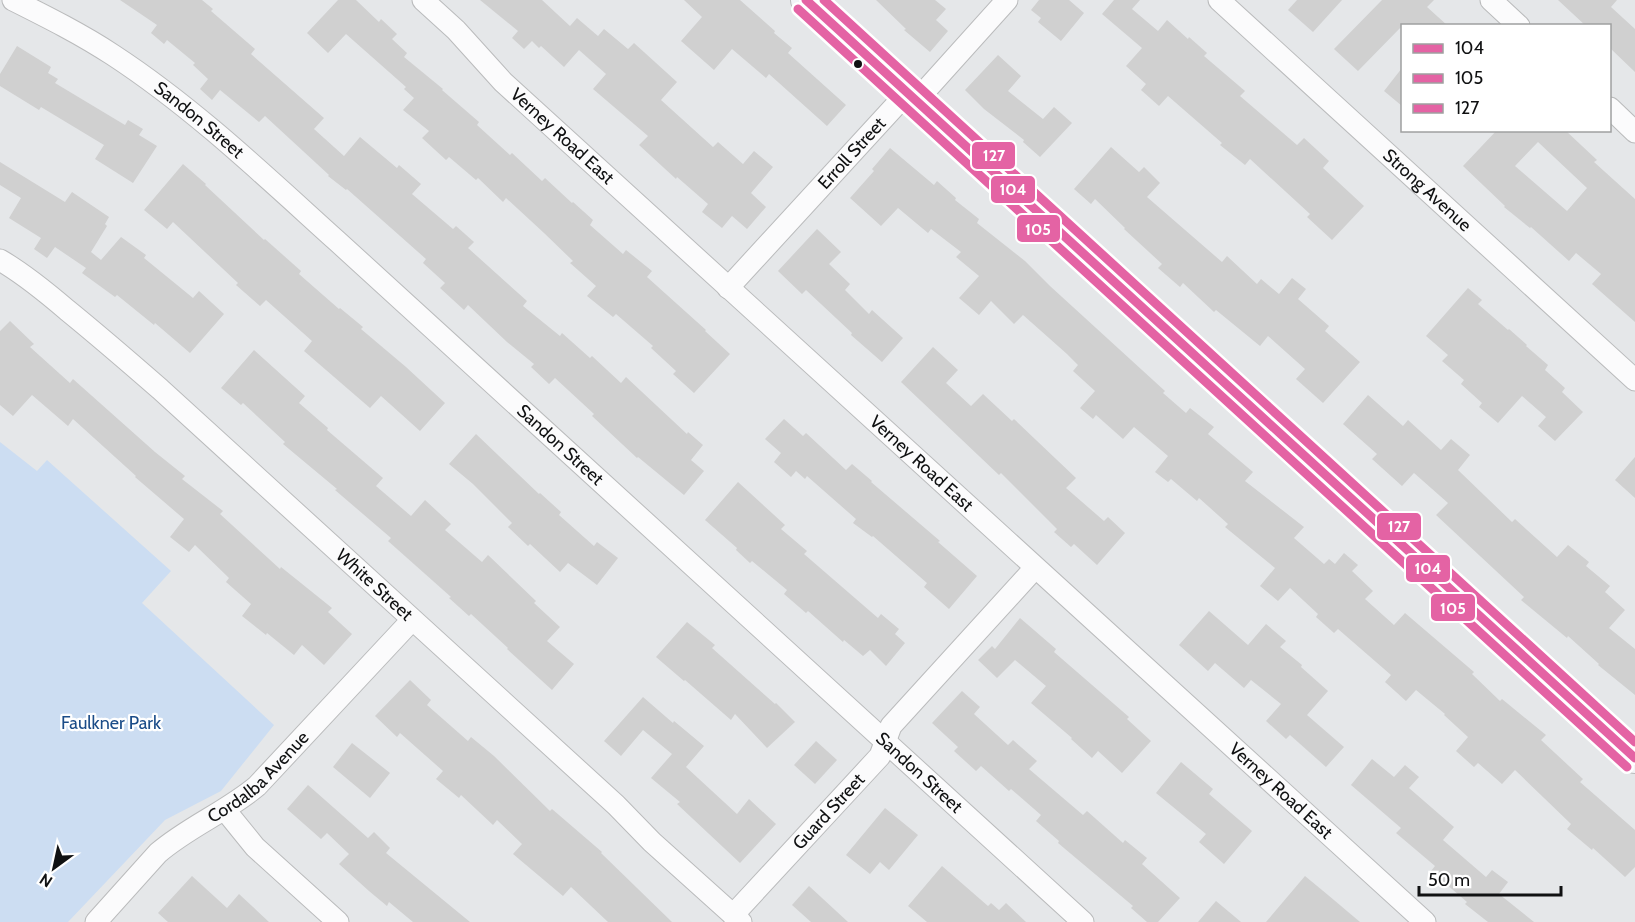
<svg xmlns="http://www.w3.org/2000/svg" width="1635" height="922" viewBox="0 0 1635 922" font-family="Cabin,sans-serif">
<rect width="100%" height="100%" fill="#e5e7e9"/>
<path fill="#ccddf2" d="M0 442 37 471 47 460 171 571 142 603 274 725 221 791 165 820 68 922H0Z"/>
<g fill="#d0d0d0" fill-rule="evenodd">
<path d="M120 0H202L213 9 211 11 255 49 251 54 324 118 314 129 344 156 360 137 397 168 399 165 421 184 412 194 453 229 456 226 474 242 468 248 527 301 523 306 560 336 562 333 590 358 592 356 621 383 626 377 687 434 688 432 703 445 691 460 704 471 684 495 638 457 637 458 592 416 594 414 555 378 549 384 531 367 534 364 507 342 468 305 464 310 440 288 445 283 423 263 426 259 347 189 346 190 328 176 329 175 265 116 259 122 220 90 212 100 200 89 208 79 193 65 195 63 167 40 164 44 151 33 157 25Z"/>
<path d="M338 0H356L379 22 381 19 397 34 392 39 407 53 404 57 443 89 442 90 479 122 477 125 510 155 512 153 542 181 545 178 572 203 573 202 593 220 590 225 623 254 626 250 652 271 647 277 706 330 705 331 730 354 694 393 673 374 676 371 651 348 653 346 616 314 613 317 587 296 596 286 570 263 573 261 544 233 506 198 503 202 478 178 476 180 449 157 446 160 422 138 429 131 403 110 414 98 404 89 406 87 346 34 328 53 307 33Z"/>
<path d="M480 0H542L570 26 577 18 598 36 604 29 628 49 634 43 677 82 661 100 713 147 718 142 743 164 754 151 773 167 751 193 766 207 747 229 732 216 722 228 702 212 708 204 677 177 676 179 639 145 648 136 593 89 606 74 579 50 564 67 541 46 539 48 532 41 524 49 512 38 518 31Z"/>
<path d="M684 0H740L775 31 774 33 792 48 788 53 846 105 827 126 769 74 766 78 732 49 714 70 681 41 702 17Z"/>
<path d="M876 0H935L946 9 936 20 948 31 930 52 904 30 906 29Z"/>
<path d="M1039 0H1069L1084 13 1061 41 1038 22 1041 18 1031 10Z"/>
<path d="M1114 0H1140L1132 9 1158 31 1167 20 1188 39 1189 37 1207 53 1204 56 1245 91 1240 96 1297 145 1304 138 1329 161 1323 168 1364 206 1332 240 1307 217 1310 214 1250 159 1245 165 1220 145 1222 143 1168 96 1159 106 1141 90 1146 84 1126 66 1142 48 1102 14Z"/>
<path d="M1297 0H1342L1313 32 1288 10Z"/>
<path d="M1382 0H1434L1427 7 1448 26H1402L1358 71 1334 49Z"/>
<path d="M1558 0H1617L1611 7 1635 29V72L1610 48V26H1586Z"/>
<path d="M17 46 51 67 48 73 58 79 55 83 125 125 128 120 143 129 139 135 157 146 133 183 95 159 104 145 41 107 39 110 0 86V74Z"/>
<path d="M998 55 1021 76 1008 91 1043 119 1054 107 1072 123 1040 157 1023 142 1024 140 984 109 965 90Z"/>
<path d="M1402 68V106L1384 91Z"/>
<path d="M1497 130H1565L1597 160 1594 162 1635 199V322L1592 284 1601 274 1576 253 1569 261 1531 227 1530 228 1504 207 1505 206 1463 166ZM1538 142 1587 188 1567 211 1515 166Z"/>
<path d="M1111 147 1139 172 1144 167 1160 183 1147 197 1222 262 1227 256 1257 284 1261 279 1279 294 1292 278 1306 289 1298 299 1329 326 1325 331 1360 362 1323 403 1296 379 1305 369 1268 336 1260 346 1216 310 1214 312 1183 283 1180 287 1158 268 1162 264 1124 229 1125 228 1095 199 1091 204 1074 189Z"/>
<path d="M890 148 934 185 937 181 956 198 955 200 979 219 977 223 1025 261 1050 286 1165 391 1163 393 1186 413 1190 408 1214 427 1208 434 1253 472 1245 481 1304 527 1294 538 1324 564 1329 559 1335 564 1344 553 1358 565 1352 571 1373 591 1365 599 1394 625 1405 613 1474 672 1472 674 1500 701 1502 699 1546 735 1541 740 1583 779 1580 782 1635 830V867L1625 877 1593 848 1592 850 1567 829 1571 824 1515 770 1502 784 1478 763 1474 767 1456 751 1468 737 1444 715 1445 714 1416 690 1406 701 1385 682 1391 675 1338 629 1334 633 1316 617 1318 614 1290 588 1278 601 1260 586 1275 568 1225 527 1228 524 1199 498 1197 501 1171 479 1168 482 1155 472 1168 456 1134 427 1123 439 1096 415 1093 419 1080 408 1095 391 1073 371 1078 365 1067 354 1023 315 1014 324 991 301 979 315 959 298 979 276 956 257 961 252 931 229 928 233 898 208 881 226 850 198 874 171 872 169Z"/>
<path d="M0 162 65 202 72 192 109 217 105 224 107 226 91 252 101 260 121 237 146 255 144 258 193 298 199 291 224 314 190 353 155 323 154 325 117 295 115 297 82 273 86 268 55 247 47 258 34 249 41 238 9 218 21 198 0 185Z"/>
<path d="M183 164 206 184 205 185 264 240 265 239 301 271 299 274 339 309 340 308 363 327 361 329 406 367 445 403 420 431 381 396 370 408 304 351 312 341 266 300 260 306 236 285 238 283 173 222 167 229 144 210Z"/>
<path d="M817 229 841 252 829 264 850 284 845 290 869 314 872 310 903 338 882 362 851 335 852 333 806 290 802 294 778 271Z"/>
<path d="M1468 288 1482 300 1478 304 1508 330 1509 329 1527 345 1526 346 1548 365 1545 370 1565 388 1562 392 1583 412 1555 441 1538 426 1546 417 1522 396 1498 423 1479 407 1482 403 1461 384 1464 380 1442 361 1448 355 1426 336Z"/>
<path d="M10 321 34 344 30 347 70 383 73 379 155 452 185 476 182 479 223 511 220 514 280 569 281 567 332 608 328 612 352 634 324 665 302 645 294 655 267 633 266 635 242 616 251 604 226 582 229 578 195 545 189 552 170 537 184 519 135 477 136 476 73 419 68 426 32 395 13 416 0 405V331Z"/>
<path d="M933 347 958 370 946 383 971 406 983 394 1012 421 1014 419 1076 478 1066 488 1104 521 1108 517 1125 533 1097 565 1074 544 1071 547 1054 532 1057 529 1001 473 999 475 901 382Z"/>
<path d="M254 350 305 396 299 403 328 428 327 430 383 478 376 486 411 516 425 500 451 524 445 530 482 562 488 555 536 601 534 603 560 627 547 641 574 664 552 690 507 649 508 648 471 614 469 616 449 598 451 597 388 541 391 538 335 490 337 489 283 444 285 442 243 403 241 405 221 388Z"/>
<path d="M1368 395 1403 426 1408 420 1441 450 1451 439 1470 455 1458 470 1512 522 1515 519 1557 557 1568 545 1589 562 1586 566 1610 586 1605 592 1625 610 1609 628 1635 649V695L1598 665 1599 664 1568 636 1567 638 1521 600 1524 597 1436 515 1448 503 1414 473 1402 486 1372 459 1377 454 1343 424Z"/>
<path d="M784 419 803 436 806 433 846 470 852 464 872 481 871 482 940 541 938 542 977 576 949 609 924 587 927 583 873 536 872 537 853 523 856 519 807 476 805 479 796 471 791 477 774 462 781 453 765 439Z"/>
<path d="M476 434 539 494 540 493 561 512 559 515 594 546 597 542 618 558 597 585 568 563 560 572 530 544 528 546 508 527 512 523 473 484 449 464Z"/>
<path d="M1635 457V498L1615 480Z"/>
<path d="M738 482 785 525 781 529 807 551 804 554 878 618 881 614 899 629 895 634 905 643 886 666 870 650 863 656 844 640 843 642 808 611 806 613 784 594 787 590 752 561 750 563 736 550 737 548 705 520Z"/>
<path d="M1209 611 1248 645 1266 624 1286 641 1280 647 1302 665 1301 667 1328 691 1307 715 1344 747 1326 767 1290 735 1286 739 1266 721 1281 704 1251 680 1244 688 1215 663 1208 671 1179 645Z"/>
<path d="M1020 618 1056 649 1054 652 1129 717 1127 719 1151 741 1122 773 1098 751 1092 758 1071 739 1072 738 1031 703 1046 686 1015 660 997 678 978 660 992 646 995 649Z"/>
<path d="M687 622 715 645 712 648 775 704 776 703 795 722 767 748 735 714 731 720 685 680 684 681 656 657Z"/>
<path d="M410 680 431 700 427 705 468 741 471 737 494 756 550 811 552 809 602 852 601 853 672 922H608L571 887 563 896 513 854 522 844 497 820 493 825 461 795 459 798 436 779 443 771 400 733 397 737 375 716Z"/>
<path d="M962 691 980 707 974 714 1008 745 1013 740 1037 761 1029 769 1083 815 1087 811 1123 843 1125 840 1147 858 1142 864 1180 898 1158 922H1147L1131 908 1133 906 1058 843 1059 841 1036 821 1041 815 1011 789 1009 791 981 766 976 771 954 751 958 747 932 723Z"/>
<path d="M643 697 673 723 674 721 704 746 686 767 737 814 749 799 776 824 740 863 677 804 680 802 651 778 672 754 643 730 621 756 604 741Z"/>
<path d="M816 741 837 760 815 784 794 765Z"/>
<path d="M352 743 390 773 370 798 333 767Z"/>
<path d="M1372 759 1394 777 1405 765 1419 777 1409 788 1454 827 1443 840 1486 877 1492 870 1508 882 1499 894 1534 922H1488L1465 904 1467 902 1431 871 1435 866 1396 833 1401 828 1351 785Z"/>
<path d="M1181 762 1213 789 1209 794 1252 831 1224 864 1199 842 1206 834 1156 793Z"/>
<path d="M308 785 368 838 374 832 390 848 386 853 470 922H413L389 902 387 906 369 891 339 864 349 854 327 833 321 839 287 809Z"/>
<path d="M885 808 918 835 889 870 880 862 870 874 846 855Z"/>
<path d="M942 866 988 906 991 903 999 910 1006 903 1026 922H927L908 906Z"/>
<path d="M192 876 227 908 239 894 269 922H168L158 913Z"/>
<path d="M1305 876 1328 895 1360 922H1266Z"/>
<path d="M809 886 848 922H811L792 905Z"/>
<path d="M1216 901 1241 922H1198Z"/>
</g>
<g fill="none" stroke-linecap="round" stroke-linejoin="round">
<defs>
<g id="street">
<path id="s1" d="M13 0C47 17 81 34 113 55 194 108 265 176 337 241L1083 922"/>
<path id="s2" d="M423 0 456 30 503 82 1425 922"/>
<path id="s3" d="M1219 0 1635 380"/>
<path d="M1491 0 1519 26"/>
<path d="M1610 108 1635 132"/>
<path id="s4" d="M0 260C24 274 46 292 67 310 99 336 129 362 160 389L616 805 652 842 741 922"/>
<path id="s5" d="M728 288 896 105 926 90 1007 0"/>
<path d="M225 810 255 847 338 922"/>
<path id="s6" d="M733 915 880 756 891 726 1035 568"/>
<path id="s7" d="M96 922 158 853C188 827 226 812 257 786L412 620"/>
</g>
<path id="secondary" d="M806 0 1635 758"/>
</defs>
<use href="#street" stroke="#babbbc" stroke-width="23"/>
<use href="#secondary" stroke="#babbbc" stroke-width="32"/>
<use href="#street" stroke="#fbfbfc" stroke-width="21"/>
<use href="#secondary" stroke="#f2f4f7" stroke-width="30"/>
<defs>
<path id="bus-1" d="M806 0 1635 758"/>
<path id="bus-2" d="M798 9 1627 767"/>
<path id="bus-3" d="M824 0 1635 742"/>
</defs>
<use href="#bus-1" stroke="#fff" stroke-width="14"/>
<use href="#bus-2" stroke="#fff" stroke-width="14"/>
<use href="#bus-3" stroke="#fff" stroke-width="14"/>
<use href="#bus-1" stroke="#e463a4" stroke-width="9"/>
<use href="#bus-2" stroke="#e463a4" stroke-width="9"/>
<use href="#bus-3" stroke="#e463a4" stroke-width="9"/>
</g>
<circle fill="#101112" stroke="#fff" stroke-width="2" cx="858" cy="64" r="5"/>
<g text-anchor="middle" stroke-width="4.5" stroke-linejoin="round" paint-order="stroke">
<g font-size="18" fill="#101112" stroke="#fff">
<text dy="6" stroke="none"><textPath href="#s1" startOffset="222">Sandon Street</textPath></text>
<text dy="6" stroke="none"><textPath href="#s2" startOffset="195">Verney Road East</textPath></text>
<text dy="6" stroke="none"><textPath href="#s5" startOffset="183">Erroll Street</textPath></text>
<text dy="6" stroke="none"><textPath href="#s3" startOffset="282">Strong Avenue</textPath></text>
<text dy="6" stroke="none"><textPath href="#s1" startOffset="708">Sandon Street</textPath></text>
<text dy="6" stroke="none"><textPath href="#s2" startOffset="681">Verney Road East</textPath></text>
<text dy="6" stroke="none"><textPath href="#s4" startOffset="496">White Street</textPath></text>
<text dy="6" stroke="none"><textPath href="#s1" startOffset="1194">Sandon Street</textPath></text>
<text dy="6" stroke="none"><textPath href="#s7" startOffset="219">Cordalba Avenue</textPath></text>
<text dy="6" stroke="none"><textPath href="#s2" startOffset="1167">Verney Road East</textPath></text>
<text dy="6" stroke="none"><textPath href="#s6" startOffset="141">Guard Street</textPath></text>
</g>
<g font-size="18" fill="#1b4c88" stroke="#fff">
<text x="111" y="729">Faulkner Park</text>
</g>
</g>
<g stroke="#fff" stroke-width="2">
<rect x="971" y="141" width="45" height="29" rx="6" fill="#e463a4"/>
<rect x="990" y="175" width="46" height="29" rx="6" fill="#e463a4"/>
<rect x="1016" y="214" width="45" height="29" rx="6" fill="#e463a4"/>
<rect x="1376" y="512" width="46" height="29" rx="6" fill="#e463a4"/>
<rect x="1405" y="554" width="46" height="29" rx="6" fill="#e463a4"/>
<rect x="1430" y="593" width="46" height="29" rx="6" fill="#e463a4"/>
</g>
<g font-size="16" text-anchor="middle" font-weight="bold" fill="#fff">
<text x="994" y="161">127</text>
<text x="1013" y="195">104</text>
<text x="1038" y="235">105</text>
<text x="1399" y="532">127</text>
<text x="1428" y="574">104</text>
<text x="1453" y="614">105</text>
</g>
<rect x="1401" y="24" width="210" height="108" fill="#ffffff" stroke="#9fa0a0" stroke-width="1.5"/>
<rect x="1413" y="44" width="30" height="9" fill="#e463a4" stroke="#9fa0a0" stroke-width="1.5"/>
<text x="1455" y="54" font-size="18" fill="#101112">104</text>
<rect x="1413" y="74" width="30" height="9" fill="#e463a4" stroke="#9fa0a0" stroke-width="1.5"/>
<text x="1455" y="84" font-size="18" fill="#101112">105</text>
<rect x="1413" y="104" width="30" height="9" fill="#e463a4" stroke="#9fa0a0" stroke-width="1.5"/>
<text x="1455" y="114" font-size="18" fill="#101112">127</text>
<g transform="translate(54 868) rotate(213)" stroke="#ffffff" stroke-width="4.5" paint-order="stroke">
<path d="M0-4.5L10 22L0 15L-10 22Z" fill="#101112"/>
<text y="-9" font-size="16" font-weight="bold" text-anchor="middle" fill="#101112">N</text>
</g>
<path d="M1419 886v9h142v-9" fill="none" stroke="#101112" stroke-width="3"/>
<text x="1428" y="886" font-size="18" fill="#101112" stroke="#ffffff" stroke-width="4.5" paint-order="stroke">50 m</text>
</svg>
